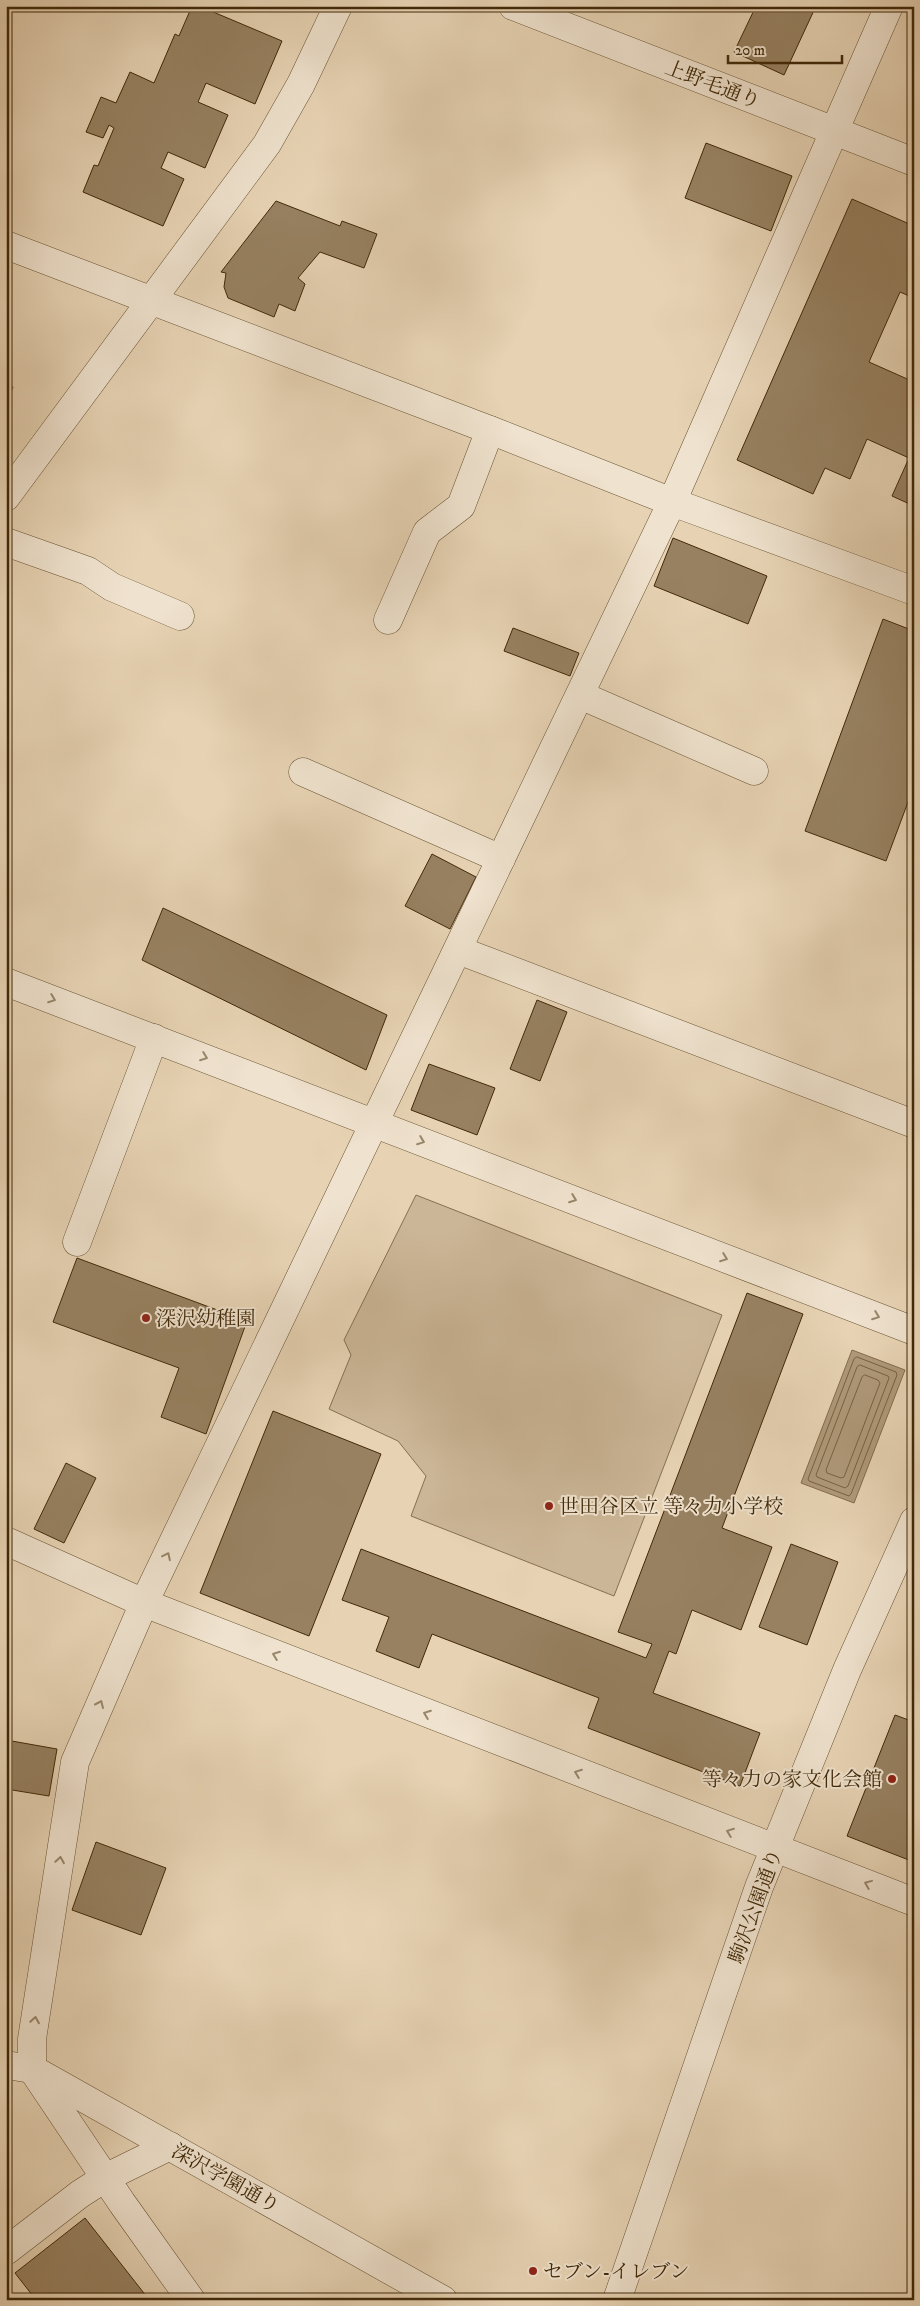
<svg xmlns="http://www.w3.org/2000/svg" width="920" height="2306" font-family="'IM FELL DW Pica','Noto Serif JP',serif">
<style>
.green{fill:#cbb697;stroke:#867050}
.water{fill:#af997a;stroke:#836c4c}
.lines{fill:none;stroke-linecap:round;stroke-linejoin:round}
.shore{stroke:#786141;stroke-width:1}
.building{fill:#978161;stroke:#412908}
.minor-casing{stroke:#6a5433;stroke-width:29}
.minor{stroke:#efe2ce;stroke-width:28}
.oneway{stroke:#98866b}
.poi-dot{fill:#8f2418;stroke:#efe2ce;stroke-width:2}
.labels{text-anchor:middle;stroke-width:4;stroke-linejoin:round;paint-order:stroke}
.street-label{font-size:20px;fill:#412908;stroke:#efe2ce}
.poi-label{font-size:20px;fill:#412908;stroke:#efe2ce;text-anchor:start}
</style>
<rect width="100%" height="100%" fill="#e7d3b4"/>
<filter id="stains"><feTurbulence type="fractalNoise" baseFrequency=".004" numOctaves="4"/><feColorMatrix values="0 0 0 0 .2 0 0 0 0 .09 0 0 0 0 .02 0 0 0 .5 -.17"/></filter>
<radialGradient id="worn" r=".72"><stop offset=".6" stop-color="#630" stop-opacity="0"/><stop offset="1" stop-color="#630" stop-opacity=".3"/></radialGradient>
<polygon class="green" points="416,1195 722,1315 614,1596 411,1516 426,1476 398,1441 329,1409 351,1355 344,1340"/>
<polygon class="water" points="852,1350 905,1370 854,1503 801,1483"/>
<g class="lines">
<g class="shore">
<polygon points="857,1357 896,1372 897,1375 851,1494 849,1496 809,1481 808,1479 854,1359"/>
<polygon points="860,1365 888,1376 889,1378 848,1486 845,1488 817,1477 816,1475 857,1367"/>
<polygon points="865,1375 878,1380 880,1383 844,1477 841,1478 827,1473 826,1470 862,1377"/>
</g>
</g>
<g class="building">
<polygon points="192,6 199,6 282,41 255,104 206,83 198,102 228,115 205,168 168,152 161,168 184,179 163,226 83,192 94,165 98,166 114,128 109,125 103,138 86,132 101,97 116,103 130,72 154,83 175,34 179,36"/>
<polygon points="756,6 816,6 784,75 734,52"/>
<polygon points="706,143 792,176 771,231 685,198"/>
<polygon points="852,199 914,226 914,298 900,292 869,362 914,382 914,506 892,496 909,458 867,439 850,479 825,468 813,494 737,460"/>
<polygon points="276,201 340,226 342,221 377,234 364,268 320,252 298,278 305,284 295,311 279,304 274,317 228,298 224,287 226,273 221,272"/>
<polygon points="6,384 13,387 6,404"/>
<polygon points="673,538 767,576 748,624 654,586"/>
<polygon points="883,619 914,631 914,786 886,861 805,831"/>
<polygon points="513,628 579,653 570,676 504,651"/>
<polygon points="432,854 476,877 450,929 405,906"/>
<polygon points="163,908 387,1015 366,1070 142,960"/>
<polygon points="537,1000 567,1012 540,1081 510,1069"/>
<polygon points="429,1064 495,1088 477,1135 411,1110"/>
<polygon points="77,1258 247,1321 206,1434 161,1417 179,1368 53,1322"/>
<polygon points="747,1293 803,1314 722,1528 772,1547 741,1630 692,1610 676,1654 669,1651 653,1693 760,1733 740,1786 588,1728 599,1698 432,1634 419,1668 376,1651 389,1617 342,1600 361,1549 646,1658 652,1644 618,1632"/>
<polygon points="273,1411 381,1454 309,1636 200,1593"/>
<polygon points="66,1463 96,1478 64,1543 34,1529"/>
<polygon points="791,1544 838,1562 807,1645 759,1627"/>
<polygon points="895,1715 914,1722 914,1862 847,1836"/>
<polygon points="6,1740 57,1749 49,1796 6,1789"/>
<polygon points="96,1842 166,1868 141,1935 72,1910"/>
<polygon points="85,2218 147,2297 143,2300 36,2300 15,2273"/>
</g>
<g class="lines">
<defs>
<g id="minor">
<polyline points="513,6 914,162"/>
<polyline points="6,245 490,430 672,502 914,591"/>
<polyline points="6,497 267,144 301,84 338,6"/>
<polyline points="6,542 88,571 112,587 180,616"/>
<polyline points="388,620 427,532 461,506 490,430"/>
<polyline points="580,695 754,771"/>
<polyline points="303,772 501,859"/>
<polyline points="458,950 914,1124"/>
<polyline points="6,982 914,1331"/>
<polyline points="77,1242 154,1038"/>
<polyline points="6,1541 144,1603 914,1902"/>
<polyline points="6,2065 32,2069 443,2300"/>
<polyline points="6,2251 80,2194 105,2178 170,2146"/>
<polyline points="191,2300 122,2203 32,2069 32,2039 75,1762 144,1603 672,502 889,6"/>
<polyline points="617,2300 759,1887 847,1670 914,1521"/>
</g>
</defs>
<use href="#minor" class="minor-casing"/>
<use href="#minor" class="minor"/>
</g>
<defs><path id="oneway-chevron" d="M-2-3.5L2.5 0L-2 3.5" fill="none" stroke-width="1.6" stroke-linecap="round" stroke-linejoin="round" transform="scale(1.25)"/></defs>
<g class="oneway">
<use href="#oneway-chevron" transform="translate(52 999) rotate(21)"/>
<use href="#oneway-chevron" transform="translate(204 1057) rotate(21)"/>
<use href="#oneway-chevron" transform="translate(421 1141) rotate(21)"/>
<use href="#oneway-chevron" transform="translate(573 1199) rotate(21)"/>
<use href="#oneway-chevron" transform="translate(724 1258) rotate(21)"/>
<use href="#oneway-chevron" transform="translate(876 1316) rotate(21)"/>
<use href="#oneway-chevron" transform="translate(167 1556) rotate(-64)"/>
<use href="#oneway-chevron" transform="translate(276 1655) rotate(-159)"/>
<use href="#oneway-chevron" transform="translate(100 1704) rotate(-66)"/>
<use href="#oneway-chevron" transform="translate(427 1714) rotate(-159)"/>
<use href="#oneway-chevron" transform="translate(578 1773) rotate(-159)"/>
<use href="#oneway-chevron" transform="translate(730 1832) rotate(-159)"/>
<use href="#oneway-chevron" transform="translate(60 1860) rotate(-81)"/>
<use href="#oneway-chevron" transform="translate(868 1884) rotate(-158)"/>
<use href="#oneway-chevron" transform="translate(35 2020) rotate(-81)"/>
</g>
<g class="poi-dot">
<circle cx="146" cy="1318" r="5"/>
<circle cx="549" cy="1506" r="5"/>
<circle cx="892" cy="1779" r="5"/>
<circle cx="533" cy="2271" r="5"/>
</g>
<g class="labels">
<g class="street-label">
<text transform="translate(713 84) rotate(21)" y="7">上野毛通り</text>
<text transform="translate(755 1906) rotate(-70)" y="7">駒沢公園通り</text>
<text transform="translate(226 2178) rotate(29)" y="7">深沢学園通り</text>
</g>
<g class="poi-label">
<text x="156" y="1325">深沢幼稚園</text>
<text x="559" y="1513">世田谷区立 等々力小学校</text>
<text x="882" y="1786" text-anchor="end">等々力の家文化会館</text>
<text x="543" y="2278">セブン-イレブン</text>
</g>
</g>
<rect width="920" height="2306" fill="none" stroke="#e7d3b4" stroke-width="25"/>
<rect x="8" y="8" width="905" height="2291" fill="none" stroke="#412908" stroke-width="2.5"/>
<rect x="12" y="12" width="895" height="2281" fill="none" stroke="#412908"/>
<path d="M728 55v8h114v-8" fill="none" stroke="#412908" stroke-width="2.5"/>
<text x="735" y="55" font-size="15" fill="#412908" stroke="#efe2ce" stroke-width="4" paint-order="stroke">20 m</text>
<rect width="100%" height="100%" filter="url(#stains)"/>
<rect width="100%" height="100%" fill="url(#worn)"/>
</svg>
